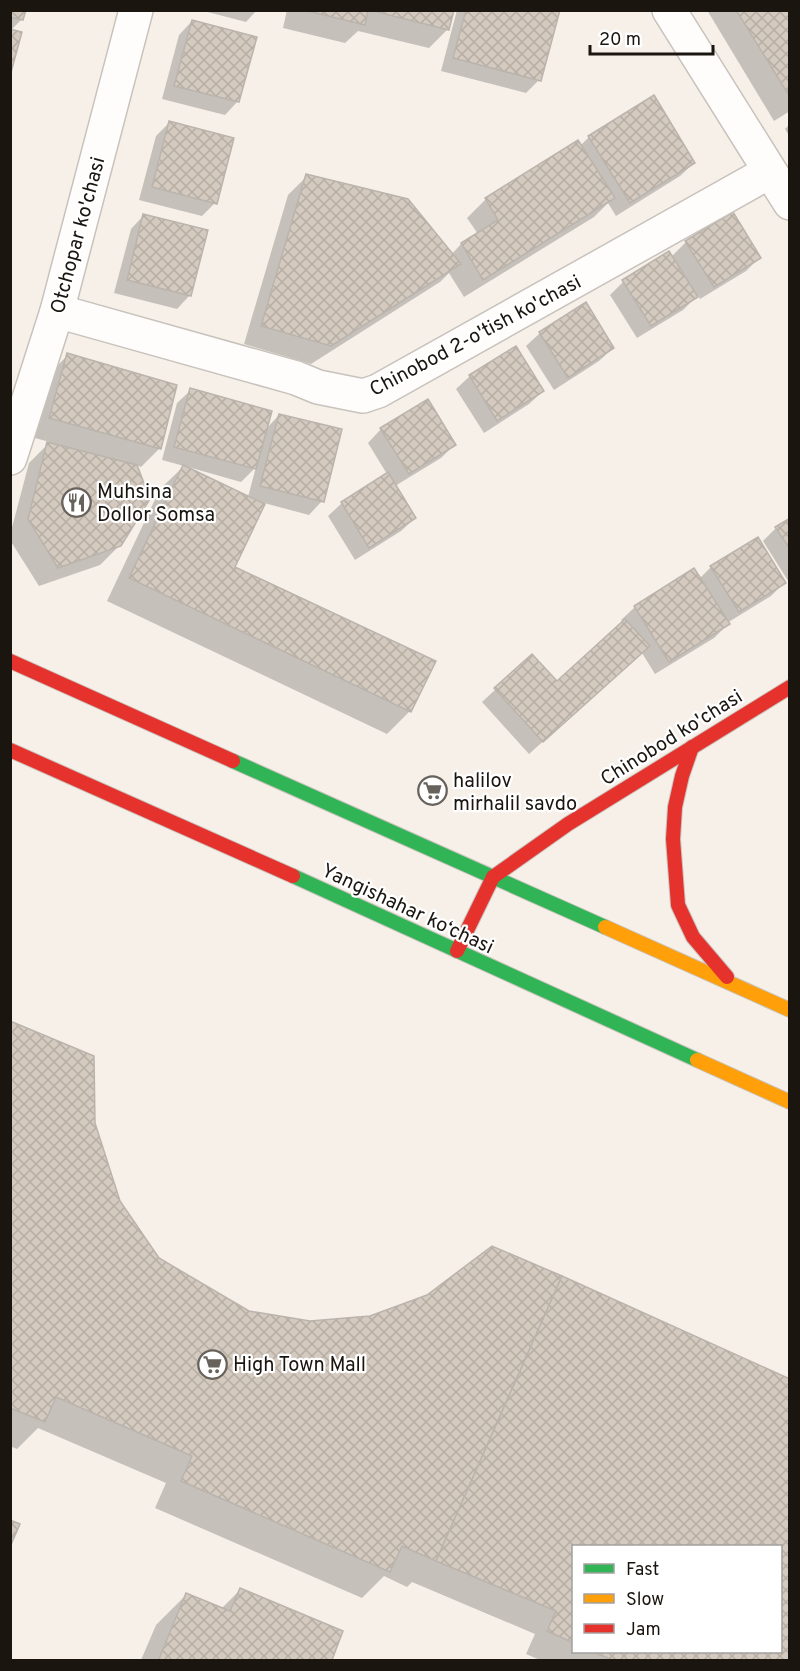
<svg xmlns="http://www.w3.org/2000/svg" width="800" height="1671" font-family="Overpass,sans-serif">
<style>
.shadow{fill:#0003;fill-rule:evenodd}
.building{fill:url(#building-cross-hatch);stroke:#bab4ae;stroke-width:1.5}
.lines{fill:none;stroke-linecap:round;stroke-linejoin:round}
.street-casing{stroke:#c8c2bc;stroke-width:36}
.fast-casing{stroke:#c8c2bc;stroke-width:16}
.slow-casing{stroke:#c8c2bc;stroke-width:16}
.jam-casing{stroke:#c8c2bc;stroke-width:16}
.street{stroke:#fefdfc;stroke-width:33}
.fast{stroke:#30b455;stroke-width:14}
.slow{stroke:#ff9f0a;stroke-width:14}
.jam{stroke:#e5322d;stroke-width:14}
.labels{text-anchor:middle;stroke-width:4.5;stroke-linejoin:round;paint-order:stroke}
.street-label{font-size:20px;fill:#1a150f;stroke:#fff}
.poi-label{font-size:20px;fill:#1a150f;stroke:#fff;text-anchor:start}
</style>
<defs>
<pattern id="building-cross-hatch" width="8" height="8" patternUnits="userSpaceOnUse" patternTransform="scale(1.5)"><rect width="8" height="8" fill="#d5cabf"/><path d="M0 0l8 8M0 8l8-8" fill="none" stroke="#b6ada3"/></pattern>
</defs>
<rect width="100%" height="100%" fill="#f7f0e9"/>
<g class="shadow">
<polygon points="10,10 22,19 11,30 10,70"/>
<polygon points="200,10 257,10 246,22"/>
<polygon points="287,10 452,10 448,29 429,48 358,31 345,43 283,28"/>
<polygon points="457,10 558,10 539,80 526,93 441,71"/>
<polygon points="707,10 790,10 790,111 774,121"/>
<polygon points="192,21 238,101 225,115 162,99 179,35"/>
<polygon points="169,123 215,203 202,216 139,200 156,136"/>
<polygon points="790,124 790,137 785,129"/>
<polygon points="589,137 694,163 680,176 616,216 608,203 594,217 464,297 449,273 440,282 311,364 244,344 288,195 307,176 451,255 461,244 478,234 467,218 486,199 580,146"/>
<polygon points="144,215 190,295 177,309 114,293 131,229"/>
<polygon points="686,242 759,258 746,271 700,299 698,295 683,310 637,338 610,295 623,282 671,257"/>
<polygon points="586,304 613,348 599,361 554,390 526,346 540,333"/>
<polygon points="516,348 543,391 529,404 484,433 456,389 470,376"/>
<polygon points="68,355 160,448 141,467 136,465 120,545 100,565 39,586 10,540 10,535 29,463 50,442 31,437 49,374"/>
<path d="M191,390L266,429L279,415L322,501L309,515L264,503L233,567L410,711L387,734L107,601L160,489L184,466L162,460L177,403ZM188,467L241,482L256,467L248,497L188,469Z"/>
<polygon points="381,429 454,445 441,458 395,486 415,518 401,531 355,560 328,516 342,503 387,474 368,443"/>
<polygon points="790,520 790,584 763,541 776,528"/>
<polygon points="711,567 784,583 771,596 727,623 728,624 714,638 655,674 642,653 529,754 482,702 496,689 557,684 623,623 621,620 635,607 699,579"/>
<path d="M10,1022L93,1124L118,1202L158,1259L248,1312L309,1322L790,1381V1660H540L526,1654L535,1634L412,1582L407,1587L384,1576L362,1598L155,1508L166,1483L38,1428L17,1449L10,1446ZM574,1546H780V1652H574Z"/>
<polygon points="240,1590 341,1632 329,1660 141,1660 156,1625 186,1595 221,1609"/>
</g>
<g class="building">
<polygon points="10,10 26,10 23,20 10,17"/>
<polygon points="304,10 368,10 365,25"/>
<polygon points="369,10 454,10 449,30"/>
<polygon points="466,10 560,10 541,81 453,58"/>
<polygon points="736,10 790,10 790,97"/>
<polygon points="192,20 257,37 239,102 174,86"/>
<polygon points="10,29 22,32 10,76"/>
<polygon points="654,95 695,163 630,203 588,136"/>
<polygon points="169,121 234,138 217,204 152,187"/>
<polygon points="578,140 615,198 483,280 461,243 498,220 485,198"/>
<polygon points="306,174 408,199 461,264 331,346 261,326"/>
<polygon points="733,212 761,258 714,287 685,241"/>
<polygon points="143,214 208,230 191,296 127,280"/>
<polygon points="669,251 698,297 651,326 622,280"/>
<polygon points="586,302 614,348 568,378 539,332"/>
<polygon points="516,346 544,391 497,421 469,375"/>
<polygon points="67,353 177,385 161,449 49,418"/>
<polygon points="190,388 272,411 256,469 174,447"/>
<polygon points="428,399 456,445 409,474 380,428"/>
<polygon points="279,414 342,429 324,502 260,486"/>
<polygon points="47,442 137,465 150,499 121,546 58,568 28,519"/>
<polygon points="183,465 265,504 235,567 436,661 411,712 129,578"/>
<polygon points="388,472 416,518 369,548 341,502"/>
<polygon points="790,518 790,549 775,527"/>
<polygon points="758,537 786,583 739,612 710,566"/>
<polygon points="694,568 730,624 669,662 634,606"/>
<polygon points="625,619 650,646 543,742 494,688 532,654 557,681"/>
<polygon points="10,1021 94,1056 95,1123 120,1201 159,1258 249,1311 310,1321 370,1316 427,1295 492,1246 562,1276 436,1561 402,1546 390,1572 181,1481 192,1456 56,1397 45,1422 10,1408"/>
<polygon points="562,1276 790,1379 790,1660 613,1660 593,1652 780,1652 780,1546 574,1546 574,1643 547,1631 556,1611 436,1561"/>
<polygon points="10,1520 20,1524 10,1547"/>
<polygon points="240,1588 343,1631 332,1660 163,1660 159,1659 186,1593 230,1611"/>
</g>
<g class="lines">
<defs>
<g id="street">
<polyline points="669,10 790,203"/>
<polyline points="57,311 296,378 318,387 363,396 378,391 769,172"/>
<polyline points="10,458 57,311 136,10"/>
</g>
<g id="fast">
<polyline points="233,761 605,927"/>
<polyline points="293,876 697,1060"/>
</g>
<g id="slow">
<polyline points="605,927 790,1010"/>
<polyline points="697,1060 790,1102"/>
</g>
<g id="jam">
<polyline points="10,661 233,761"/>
<polyline points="692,747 682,776 675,807 673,839 678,905 693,937 727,977"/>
<polyline points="10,750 293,876"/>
<polyline points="493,877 568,824 790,687"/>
<polyline points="457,951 493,877"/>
</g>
</defs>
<use href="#street" class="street-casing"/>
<use href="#fast" class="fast-casing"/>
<use href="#slow" class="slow-casing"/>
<use href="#jam" class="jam-casing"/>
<use href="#street" class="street"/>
<use href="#fast" class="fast"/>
<use href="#slow" class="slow"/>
<use href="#jam" class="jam"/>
</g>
<defs>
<symbol id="restaurant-ring" viewBox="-11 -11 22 22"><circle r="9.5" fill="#fff" stroke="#67625b" stroke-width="1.5"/><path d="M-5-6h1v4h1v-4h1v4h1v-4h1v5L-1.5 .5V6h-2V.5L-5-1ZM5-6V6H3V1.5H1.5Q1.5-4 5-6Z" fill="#67625b"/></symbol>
<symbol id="supermarket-ring" viewBox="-11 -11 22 22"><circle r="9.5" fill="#fff" stroke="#67625b" stroke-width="1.5"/><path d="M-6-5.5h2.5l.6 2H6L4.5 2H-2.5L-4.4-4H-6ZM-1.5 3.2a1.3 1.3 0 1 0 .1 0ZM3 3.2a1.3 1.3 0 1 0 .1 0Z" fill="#67625b"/></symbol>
</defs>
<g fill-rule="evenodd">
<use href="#restaurant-ring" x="60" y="486" width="33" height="33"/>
<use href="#supermarket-ring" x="416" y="774" width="33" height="33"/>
<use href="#supermarket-ring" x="196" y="1348" width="33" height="33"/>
</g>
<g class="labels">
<g class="street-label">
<text transform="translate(77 235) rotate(-75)" y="7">Otchopar ko'chasi</text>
<text transform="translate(475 335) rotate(-28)" y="7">Chinobod 2-o'tish ko'chasi</text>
<text transform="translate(671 737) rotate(-32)" y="7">Chinobod ko'chasi</text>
<text transform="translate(408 908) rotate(25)" y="7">Yangishahar ko‘chasi</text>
</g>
<g class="poi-label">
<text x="97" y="498">Muhsina<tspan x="97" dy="23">Dollor Somsa</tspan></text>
<text x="453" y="787">halilov<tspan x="453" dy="23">mirhalil savdo</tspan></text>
<text x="233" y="1371">High Town Mall</text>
</g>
</g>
<rect width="800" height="1671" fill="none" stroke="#1a150f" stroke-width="24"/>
<rect x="572" y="1545" width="210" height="108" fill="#ffffff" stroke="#a3a19f" stroke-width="1.5"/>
<rect x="584" y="1564" width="30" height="9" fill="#30b455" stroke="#a3a19f" stroke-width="1.5"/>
<text x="626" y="1575" font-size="18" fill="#1a150f">Fast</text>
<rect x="584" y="1594" width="30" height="9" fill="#ff9f0a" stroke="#a3a19f" stroke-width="1.5"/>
<text x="626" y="1605" font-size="18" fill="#1a150f">Slow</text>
<rect x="584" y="1624" width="30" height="9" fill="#e5322d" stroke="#a3a19f" stroke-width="1.5"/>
<text x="626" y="1635" font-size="18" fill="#1a150f">Jam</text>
<path d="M590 45v9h123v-9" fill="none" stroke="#1a150f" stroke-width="3"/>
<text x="599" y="45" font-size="18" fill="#1a150f" stroke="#ffffff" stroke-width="4.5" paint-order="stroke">20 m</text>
</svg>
